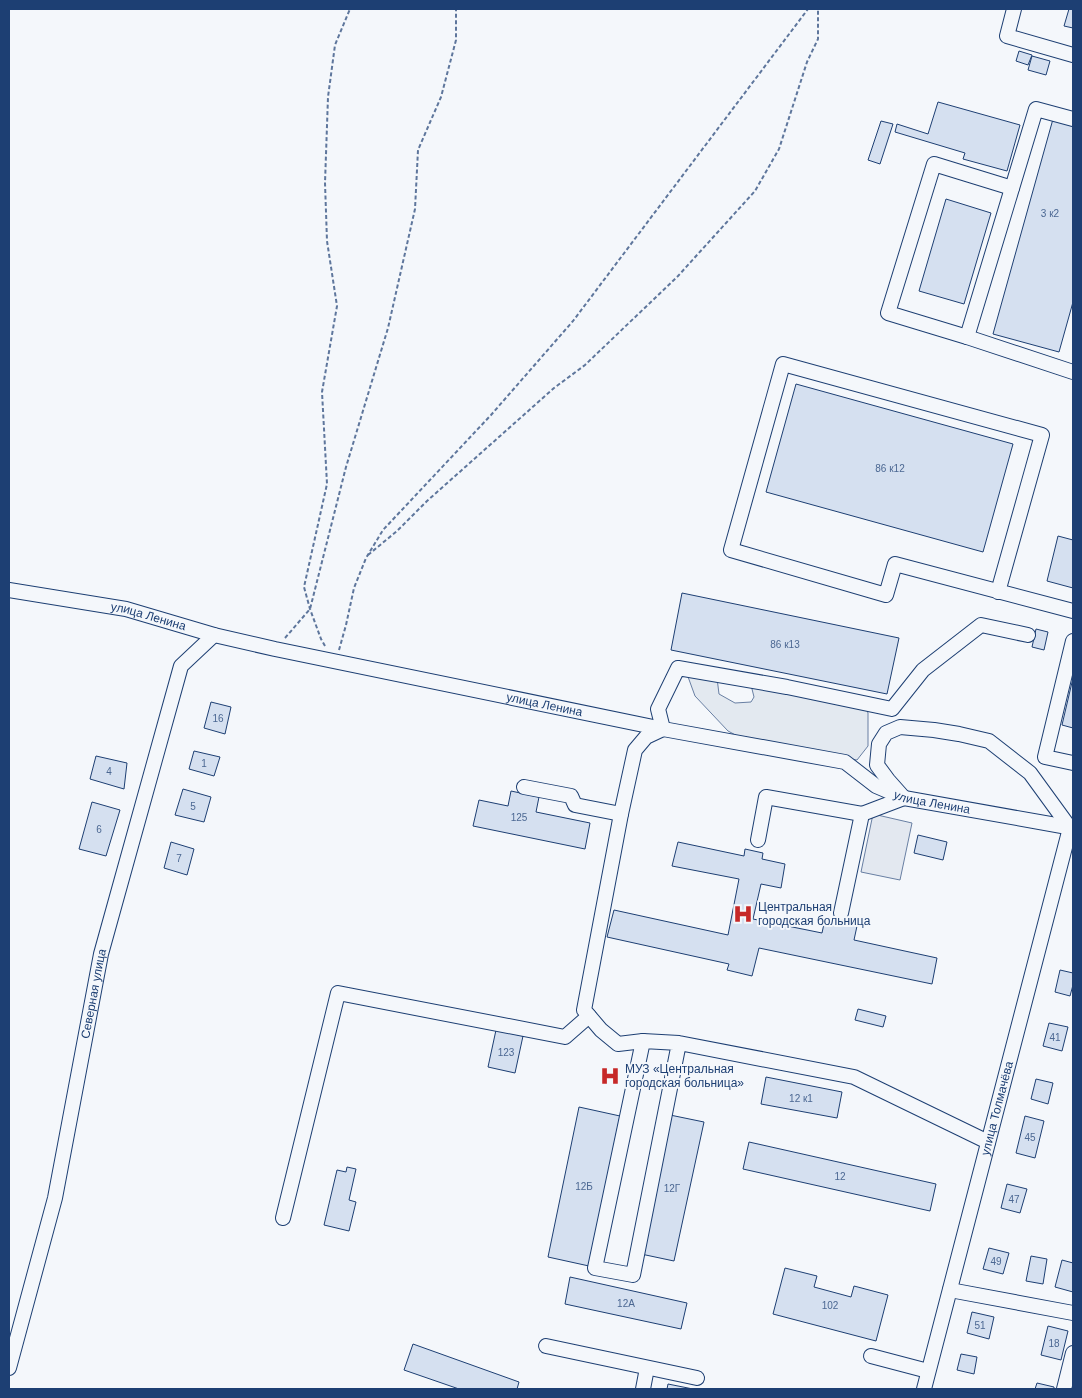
<svg xmlns="http://www.w3.org/2000/svg" width="1082" height="1398" font-family="Helvetica,sans-serif">
<style>
.green{fill:#e3e9f0;stroke:#687fa3}
.parking{fill:#e3e8f0;stroke:#687fa3}
.building{fill:#d5e0f0;stroke:#1d3f73}
.lines{fill:none;stroke-linecap:round;stroke-linejoin:round}
.minor-casing{stroke:#1d3f73;stroke-width:16}
.path{stroke:#5e769c;stroke-width:2;stroke-dasharray:4 2.5;stroke-linecap:butt}
.minor{stroke:#f4f7fb;stroke-width:14}
.labels{text-anchor:middle;stroke-width:4;stroke-linejoin:round;paint-order:stroke}
.number-label{font-size:10px;fill:#4b6792}
.street-label{font-size:12px;fill:#1d3f73;stroke:#f4f7fb}
.poi-label{font-size:12px;fill:#1d3f73;stroke:#f4f7fb;text-anchor:start}
</style>
<rect width="100%" height="100%" fill="#f4f7fb"/>
<polygon class="green" points="687,674 717,678 719,694 735,703 751,702 754,697 751,685 865,705 868,713 868,746 857,760 745,740 728,731 695,696"/>
<polygon class="parking" points="873,814 912,823 900,880 861,872"/>
<g class="building">
<polygon points="1069,9 1073,9 1073,28 1064,26"/>
<polygon points="1019,51 1032,55 1028,65 1016,61"/>
<polygon points="1032,56 1050,61 1046,75 1028,70"/>
<polygon points="938,102 1020,125 1007,171 963,159 965,153 895,132 897,124 928,134"/>
<polygon points="1053,119 1073,125 1073,302 1059,352 993,334"/>
<polygon points="881,121 893,124 880,164 868,160"/>
<polygon points="946,199 991,213 964,304 919,291"/>
<polygon points="796,384 1013,444 983,552 766,492"/>
<polygon points="1058,536 1073,540 1073,588 1047,581"/>
<polygon points="682,593 899,638 887,694 671,650"/>
<polygon points="1036,629 1048,632 1044,650 1032,647"/>
<polygon points="1073,678 1073,728 1062,725"/>
<polygon points="211,702 231,707 225,734 204,728"/>
<polygon points="194,751 220,757 214,776 189,769"/>
<polygon points="96,756 127,763 124,789 90,779"/>
<polygon points="183,789 211,797 204,822 175,815"/>
<polygon points="511,791 539,797 536,812 590,823 585,849 473,826 479,800 508,806"/>
<polygon points="92,802 120,810 106,856 79,849"/>
<polygon points="918,835 947,842 943,860 914,853"/>
<polygon points="171,842 194,849 187,875 164,868"/>
<polygon points="678,842 744,856 745,849 763,853 762,859 785,864 781,888 761,884 753,919 822,933 825,919 857,926 854,940 937,958 932,984 759,948 752,976 727,970 729,964 607,937 614,910 728,935 739,879 672,866"/>
<polygon points="1060,970 1073,973 1073,985 1070,996 1055,992"/>
<polygon points="858,1009 886,1016 883,1027 855,1020"/>
<polygon points="1049,1023 1068,1027 1062,1051 1043,1046"/>
<polygon points="496,1030 523,1036 515,1073 488,1067"/>
<polygon points="766,1077 842,1092 837,1118 761,1104"/>
<polygon points="1036,1079 1053,1083 1048,1104 1031,1099"/>
<polygon points="579,1107 620,1116 589,1266 548,1257"/>
<polygon points="670,1115 704,1122 674,1261 641,1254"/>
<polygon points="1025,1116 1044,1121 1035,1158 1016,1153"/>
<polygon points="749,1142 936,1184 930,1211 743,1169"/>
<polygon points="347,1167 356,1169 349,1200 356,1202 349,1231 324,1225 337,1170 346,1172"/>
<polygon points="1007,1184 1027,1189 1020,1213 1001,1208"/>
<polygon points="989,1248 1009,1253 1003,1274 983,1269"/>
<polygon points="1031,1256 1047,1259 1043,1284 1026,1281"/>
<polygon points="1062,1260 1073,1263 1073,1292 1055,1287"/>
<polygon points="785,1268 817,1276 814,1287 851,1297 854,1286 888,1295 876,1341 773,1314"/>
<polygon points="570,1277 687,1303 681,1329 565,1304"/>
<polygon points="972,1312 994,1317 989,1339 967,1333"/>
<polygon points="1048,1326 1068,1331 1061,1360 1041,1355"/>
<polygon points="413,1344 519,1382 517,1389 459,1389 404,1370"/>
<polygon points="961,1354 977,1357 974,1374 957,1370"/>
<polygon points="1037,1383 1054,1387 1054,1389 1035,1389"/>
<polygon points="668,1384 693,1389 667,1389"/>
</g>
<g class="lines">
<defs>
<g id="minor">
<polyline points="1014,9 1007,36 1073,55"/>
<polyline points="1073,119 1036,109 967,337 1073,372"/>
<polyline points="967,337 888,313 934,164 1012,188"/>
<path id="s1" d="M9,590L126,609L214,635L275,649L663,729L845,762L876,786L904,798L1073,828"/>
<polyline points="998,592 1042,435 783,364 731,550 886,595 895,564 1073,611"/>
<polyline points="1073,641 1045,757 1073,763"/>
<polyline points="524,787 571,796 575,805 621,814 635,750 646,737 663,729 658,709 678,668 787,687 892,709 923,670 981,625 1028,635"/>
<polyline points="621,814 584,1010 601,1030 618,1044 643,1041"/>
<polyline points="758,840 766,797 862,814"/>
<polyline points="841,913 862,814 904,798 888,780 877,765 879,744 886,733 900,727 934,730 959,734 989,741 1030,773 1070,828"/>
<polyline points="679,1043 633,1275 595,1268 643,1041 679,1043 854,1077 988,1142"/>
<polyline points="283,1218 338,993 565,1037 589,1016"/>
<polyline points="950,1290 1073,1313"/>
<polyline points="546,1346 697,1378"/>
<polyline points="871,1356 928,1371"/>
<path id="s2" d="M9,1368L55,1198L101,954L181,666L214,635"/>
<polyline points="643,1389 647,1368"/>
<path id="s3" d="M924,1389L1070,828"/>
<polyline points="1064,1389 1073,1353"/>
</g>
</defs>
<use href="#minor" class="minor-casing"/>
<g class="path">
<polyline points="368,555 397,531 427,501 554,388 585,365 678,276 755,191 779,149 807,62 818,39 818,9"/>
<polyline points="285,638 310,609 346,467 388,328 415,209 418,150 441,97 456,40 456,9"/>
<polyline points="325,646 321,639 310,609 304,587 327,484 322,392 337,306 327,241 325,183 328,97 335,45 350,9"/>
<polyline points="339,650 346,625 354,588 366,558 383,530 491,415 573,321 808,9"/>
</g>
<use href="#minor" class="minor"/>
</g>
<defs>
<symbol id="hospital-bare" viewBox="-9 -9 18 18"><path d="M-5-5h3v3.5h4V-5h3V5h-3V1.5h-4V5h-3Z" fill="#c62828" stroke="#f4f7fb" stroke-width="2.5" paint-order="stroke"/></symbol>
</defs>
<g fill-rule="evenodd">
<use href="#hospital-bare" x="729" y="900" width="28" height="28"/>
<use href="#hospital-bare" x="596" y="1062" width="28" height="28"/>
</g>
<g class="labels">
<g class="number-label">
<text x="1050" y="217">3 к2</text>
<text x="890" y="472">86 к12</text>
<text x="785" y="648">86 к13</text>
<text x="218" y="722">16</text>
<text x="204" y="767">1</text>
<text x="109" y="775">4</text>
<text x="193" y="810">5</text>
<text x="519" y="821">125</text>
<text x="99" y="833">6</text>
<text x="179" y="862">7</text>
<text x="1055" y="1041">41</text>
<text x="506" y="1056">123</text>
<text x="801" y="1102">12 к1</text>
<text x="1030" y="1141">45</text>
<text x="840" y="1180">12</text>
<text x="584" y="1190">12Б</text>
<text x="672" y="1192">12Г</text>
<text x="1014" y="1203">47</text>
<text x="996" y="1265">49</text>
<text x="626" y="1307">12А</text>
<text x="830" y="1309">102</text>
<text x="980" y="1329">51</text>
<text x="1054" y="1347">18</text>
</g>
<g class="street-label">
<text dy="4" stroke="none"><textPath href="#s1" startOffset="142">улица Ленина</textPath></text>
<text dy="4" stroke="none"><textPath href="#s1" startOffset="548">улица Ленина</textPath></text>
<text dy="4" stroke="none"><textPath href="#s1" startOffset="952">улица Ленина</textPath></text>
<text dy="4" stroke="none"><textPath href="#s2" startOffset="384">Северная улица</textPath></text>
<text dy="4" stroke="none"><textPath href="#s3" startOffset="290">улица Толмачёва</textPath></text>
</g>
<g class="poi-label">
<text x="758" y="911">Центральная<tspan x="758" dy="14">городская больница</tspan></text>
<text x="625" y="1073">МУЗ «Центральная<tspan x="625" dy="14">городская больница»</tspan></text>
</g>
</g>
<rect width="1082" height="1398" fill="none" stroke="#1d3f73" stroke-width="20"/>
</svg>
